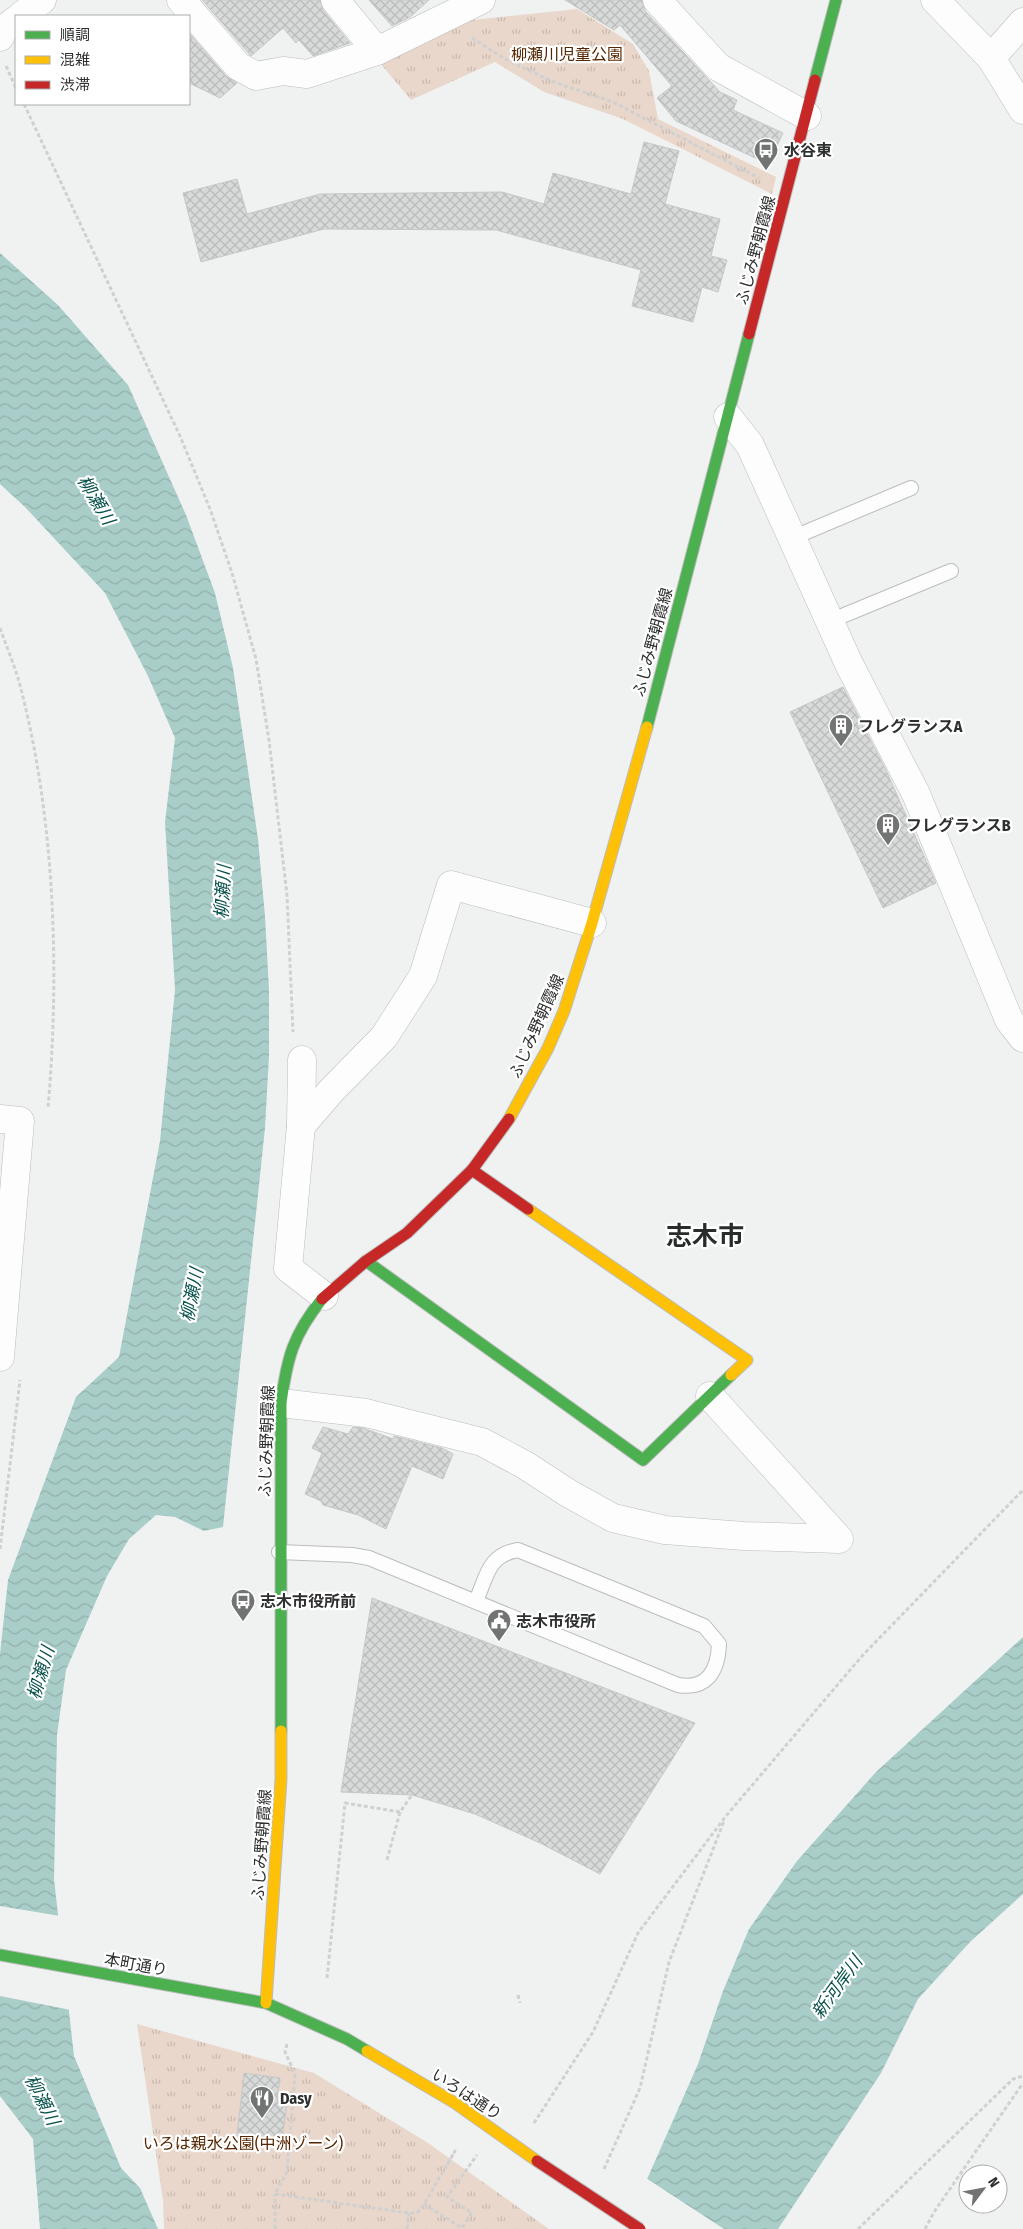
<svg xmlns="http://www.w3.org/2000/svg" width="1023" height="2229" font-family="'Fira Sans Condensed','Noto Sans JP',sans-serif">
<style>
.park{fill:url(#park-tufts)}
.water{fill:url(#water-waves)}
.pier{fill:#f0f2f2}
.building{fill:url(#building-cross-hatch);stroke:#c6c8c8}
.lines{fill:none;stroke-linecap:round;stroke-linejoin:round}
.lane-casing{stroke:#bbbdbc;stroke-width:16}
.street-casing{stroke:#bbbdbc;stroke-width:29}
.fast-casing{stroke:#bbbdbc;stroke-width:13}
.slow-casing{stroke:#bbbdbc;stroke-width:13}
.jam-casing{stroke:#bbbdbc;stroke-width:13}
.path{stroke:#d0d0d0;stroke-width:3;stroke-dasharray:4 2.5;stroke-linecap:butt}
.lane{stroke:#fdfdfd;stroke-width:14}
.street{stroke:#fdfdfd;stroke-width:28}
.fast{stroke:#4caf50;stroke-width:11}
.slow{stroke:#ffc107;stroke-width:11}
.jam{stroke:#c62828;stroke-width:11}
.jam-bridge-casing{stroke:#bbbdbc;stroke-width:13;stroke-linecap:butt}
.jam-bridge{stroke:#c62828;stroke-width:11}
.labels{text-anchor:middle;stroke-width:4.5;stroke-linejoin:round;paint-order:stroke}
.park-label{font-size:16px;fill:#562602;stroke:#fff}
.poi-label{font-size:16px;font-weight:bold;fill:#2e2f2f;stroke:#fff;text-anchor:start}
.street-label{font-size:16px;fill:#2e2f2f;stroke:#fff}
.water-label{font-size:18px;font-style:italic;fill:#0a534d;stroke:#fff}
.town-label{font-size:26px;font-weight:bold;fill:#292c2c;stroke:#fff}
</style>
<defs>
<pattern id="park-tufts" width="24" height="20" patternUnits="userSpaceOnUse" patternTransform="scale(1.25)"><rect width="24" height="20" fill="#ead7cb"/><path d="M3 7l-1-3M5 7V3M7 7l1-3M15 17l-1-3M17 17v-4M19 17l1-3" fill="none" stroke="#c9b9af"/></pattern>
<pattern id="water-waves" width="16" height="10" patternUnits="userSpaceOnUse" patternTransform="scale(1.25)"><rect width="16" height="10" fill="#a9cdc8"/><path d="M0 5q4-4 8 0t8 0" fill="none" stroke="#92b0ac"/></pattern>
<pattern id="building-cross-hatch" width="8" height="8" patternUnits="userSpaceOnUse" patternTransform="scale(1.25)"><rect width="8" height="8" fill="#d8dada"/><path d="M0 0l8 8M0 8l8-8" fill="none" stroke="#babbbb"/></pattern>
</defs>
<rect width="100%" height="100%" fill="#f0f2f2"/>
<g class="park">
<polygon points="577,9 633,44 649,71 658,119 776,177 772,194 623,119 544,92 495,62 411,100 379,62 472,20"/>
<polygon points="137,2024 314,2073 428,2143 549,2229 164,2229 163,2201"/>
</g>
<g class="water">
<polygon points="0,253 58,305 128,385 186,515 215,593 233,668 258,839 265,916 269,990 269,1056 265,1128 223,1527 204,1531 175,1517 156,1515 129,1539 107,1576 66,1670 57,1735 54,1879 74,2056 121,2168 140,2188 158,2229 40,2229 33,2139 0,2096 0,1654 8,1580 76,1397 119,1357 160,1141 175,990 165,822 175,738 148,676 105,593 25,507 0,484"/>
<polygon points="1023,1637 1023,1894 970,1942 918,1999 881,2073 778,2229 625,2229 698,2064 723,1991 749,1929 797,1861 876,1772"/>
</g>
<g class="pier">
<polygon points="0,1906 60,1916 71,2010 0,1996"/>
<polygon points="646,2178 724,2229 623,2229"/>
</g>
<g class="building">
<polygon points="202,0 320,0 323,10 350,43 313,56 299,40 296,43 283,28 251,56"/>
<polygon points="369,0 429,0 410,17 392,26"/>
<polygon points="565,0 642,0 645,11 720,92 737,100 733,110 783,133 768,164 676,121 657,98 672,86 620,25 614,30"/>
<polygon points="189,33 226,76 237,83 220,98 189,83"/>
<polygon points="644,142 679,151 665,204 720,219 711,256 727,260 718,292 702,287 693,322 632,306 641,270 496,230 324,229 201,262 183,193 237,179 247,214 320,194 502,192 544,204 553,173 631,194"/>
<polygon points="843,687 886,770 936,883 883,908 790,712"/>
<polygon points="323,1427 348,1434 353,1427 363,1428 393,1439 394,1436 442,1448 453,1454 443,1479 412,1466 386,1529 358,1515 323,1505 321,1501 305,1494 322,1453 312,1448"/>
<polygon points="372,1598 695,1723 600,1874 540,1843 475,1814 412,1795 341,1792"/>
<polygon points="244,2073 280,2078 277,2101 287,2103 282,2141 237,2136"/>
</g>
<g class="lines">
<defs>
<g id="lane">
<polyline points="792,538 911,488"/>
<polyline points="830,621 951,571"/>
<path d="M279,1552L352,1555L369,1558L678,1685C707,1690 718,1671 719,1644L704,1626L518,1550C488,1555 487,1576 476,1601"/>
</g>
<g id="street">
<polyline points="181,0 238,66 256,76 283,71 307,74 377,51 481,0"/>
<polyline points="335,0 377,51"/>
<polyline points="657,0 718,67 807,116"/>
<polyline points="935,0 991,58 1023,110"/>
<polyline points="21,16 42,0"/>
<polyline points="0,37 3,30 16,20"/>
<polyline points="991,58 1023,22"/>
<polyline points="728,417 750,445 849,664 916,794 1009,1020 1023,1038"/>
<polyline points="302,1060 301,1126 288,1268 324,1296"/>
<polyline points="0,1119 20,1121 0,1357"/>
<polyline points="301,1126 331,1091 384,1037 423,976 451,885 592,923"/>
<polyline points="281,1403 366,1413 482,1442 525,1465 568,1493 613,1518 665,1530 744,1536 839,1539 710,1396"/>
</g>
<g id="fast">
<polyline points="815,80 836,0"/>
<polyline points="647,727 749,334"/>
<polyline points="366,1261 643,1460 731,1375"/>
<path d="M281,1731V1403C287,1358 293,1335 322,1299"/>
<polyline points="0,1955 266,2003 347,2039 367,2051"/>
</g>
<g id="slow">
<polyline points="509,1119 548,1048 564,1011 592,923 647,727"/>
<polyline points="528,1209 747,1360 731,1375"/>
<polyline points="266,2003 281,1779 281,1731"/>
<polyline points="367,2051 455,2103 537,2161"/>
</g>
<g id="jam">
<polyline points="749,334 815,80"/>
<polyline points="472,1170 528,1209"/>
<polyline points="322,1299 366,1261 407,1233 472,1170 509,1119"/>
</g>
</defs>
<use href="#lane" class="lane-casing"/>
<use href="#street" class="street-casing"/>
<use href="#fast" class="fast-casing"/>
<use href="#slow" class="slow-casing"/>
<use href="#jam" class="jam-casing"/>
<g class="path">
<polyline points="472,38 505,59 551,81 613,102 759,178"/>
<polyline points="6,66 16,88"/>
<polyline points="24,104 180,436 210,509 232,573 256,659 269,740 287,895 293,1032"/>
<path d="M0,628C6,645 13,662 18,678C55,813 60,970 48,1108"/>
<polyline points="0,1549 20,1380"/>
<polyline points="387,1860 400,1812"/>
<polyline points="327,1978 345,1803 400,1812 412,1795"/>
<polyline points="518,1995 520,2003"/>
<polyline points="287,2044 285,2052 295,2074 293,2100 287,2172 275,2194 409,2213 417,2213 424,2204 455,2151 447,2165"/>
<polyline points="534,2123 593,2032 638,1933 726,1816 862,1656 1023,1490"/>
<polyline points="604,2169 640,2088 669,1962 724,1821"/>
<polyline points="424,2204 462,2228 472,2213 447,2197 477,2155"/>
<polyline points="275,2229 275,2194"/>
<polyline points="407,2229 409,2213"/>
<polyline points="858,2229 1013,2079 1023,2076"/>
<polyline points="925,2229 934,2212 1023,2083"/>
</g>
<use href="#lane" class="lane"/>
<use href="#street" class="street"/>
<use href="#fast" class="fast"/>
<use href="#slow" class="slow"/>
<use href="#jam" class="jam"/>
<defs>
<polyline id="jam-bridge" points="537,2161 640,2229"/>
</defs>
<use href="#jam-bridge" class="jam-bridge-casing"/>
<use href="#jam-bridge" class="jam-bridge"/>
</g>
<defs>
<symbol id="bus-pin" viewBox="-11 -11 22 30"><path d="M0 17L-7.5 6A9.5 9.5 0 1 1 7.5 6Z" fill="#727373" stroke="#fff"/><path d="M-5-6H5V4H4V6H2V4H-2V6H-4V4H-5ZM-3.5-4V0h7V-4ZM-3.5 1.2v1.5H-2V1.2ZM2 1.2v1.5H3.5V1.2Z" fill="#fff"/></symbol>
<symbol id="building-pin" viewBox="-11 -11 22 30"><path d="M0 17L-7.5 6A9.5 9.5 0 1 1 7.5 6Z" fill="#727373" stroke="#fff"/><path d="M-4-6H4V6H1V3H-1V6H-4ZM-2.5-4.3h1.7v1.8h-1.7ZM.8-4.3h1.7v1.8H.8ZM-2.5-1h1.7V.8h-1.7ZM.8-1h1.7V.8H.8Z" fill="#fff"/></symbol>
<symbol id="civic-pin" viewBox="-11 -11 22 30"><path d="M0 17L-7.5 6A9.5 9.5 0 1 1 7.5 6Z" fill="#727373" stroke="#fff"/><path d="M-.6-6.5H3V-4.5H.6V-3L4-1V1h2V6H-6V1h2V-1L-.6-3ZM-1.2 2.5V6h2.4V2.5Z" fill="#fff"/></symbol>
<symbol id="restaurant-pin" viewBox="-11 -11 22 30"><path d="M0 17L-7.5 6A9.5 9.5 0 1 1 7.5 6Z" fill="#727373" stroke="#fff"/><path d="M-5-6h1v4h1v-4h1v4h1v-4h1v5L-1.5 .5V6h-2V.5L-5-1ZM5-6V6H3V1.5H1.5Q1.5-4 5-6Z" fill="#fff"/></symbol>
</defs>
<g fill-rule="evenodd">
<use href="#bus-pin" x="752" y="136" width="28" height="38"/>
<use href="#building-pin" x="827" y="712" width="28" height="38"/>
<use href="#building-pin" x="874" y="811" width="28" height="38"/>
<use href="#bus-pin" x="229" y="1587" width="28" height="38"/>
<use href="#civic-pin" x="485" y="1607" width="28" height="38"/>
<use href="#restaurant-pin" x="248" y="2084" width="28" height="38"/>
</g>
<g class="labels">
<g class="park-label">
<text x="567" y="60">柳瀬川児童公園</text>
<text x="243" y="2149">いろは親水公園(中洲ゾーン)</text>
</g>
<g class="poi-label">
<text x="784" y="156">水谷東</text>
<text x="858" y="732">フレグランスA</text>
<text x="906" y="831">フレグランスB</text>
<text x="260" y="1607">志木市役所前</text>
<text x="516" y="1627">志木市役所</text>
<text x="280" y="2104">Dasy</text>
</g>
<g class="street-label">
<text transform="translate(755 250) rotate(-75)" y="6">ふじみ野朝霞線</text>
<text transform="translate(652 642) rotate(-75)" y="6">ふじみ野朝霞線</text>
<text transform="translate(536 1026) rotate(-66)" y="6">ふじみ野朝霞線</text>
<text transform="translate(266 1441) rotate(-88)" y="6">ふじみ野朝霞線</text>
<text transform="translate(261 1845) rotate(-86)" y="6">ふじみ野朝霞線</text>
<text transform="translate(136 1964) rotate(10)" y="6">本町通り</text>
<text transform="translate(467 2094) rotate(33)" y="6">いろは通り</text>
</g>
<g class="water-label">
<text transform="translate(96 500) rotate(59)" y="6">柳瀬川</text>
<text transform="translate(223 892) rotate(-87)" y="6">柳瀬川</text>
<text transform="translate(192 1295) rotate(-79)" y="6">柳瀬川</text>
<text transform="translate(41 1673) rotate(-74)" y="6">柳瀬川</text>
<text transform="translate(837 1987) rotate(-54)" y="6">新河岸川</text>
<text transform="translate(42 2100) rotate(63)" y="6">柳瀬川</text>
</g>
<g class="town-label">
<text x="705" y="1245">志木市</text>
</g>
</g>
<rect x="15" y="15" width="175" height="90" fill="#ffffff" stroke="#abacac"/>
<rect x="25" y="31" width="25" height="8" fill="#4caf50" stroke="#abacac"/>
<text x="60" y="40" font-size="15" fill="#2e2f2f">順調</text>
<rect x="25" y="56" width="25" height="8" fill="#ffc107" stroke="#abacac"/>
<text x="60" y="65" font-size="15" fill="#2e2f2f">混雑</text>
<rect x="25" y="81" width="25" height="8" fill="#c62828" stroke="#abacac"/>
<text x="60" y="90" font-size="15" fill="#2e2f2f">渋滞</text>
<g transform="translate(983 2189) rotate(58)"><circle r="24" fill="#ffffff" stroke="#abacac"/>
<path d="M0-4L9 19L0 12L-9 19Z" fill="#727373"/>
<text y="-8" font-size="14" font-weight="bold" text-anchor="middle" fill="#2e2f2f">N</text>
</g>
</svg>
